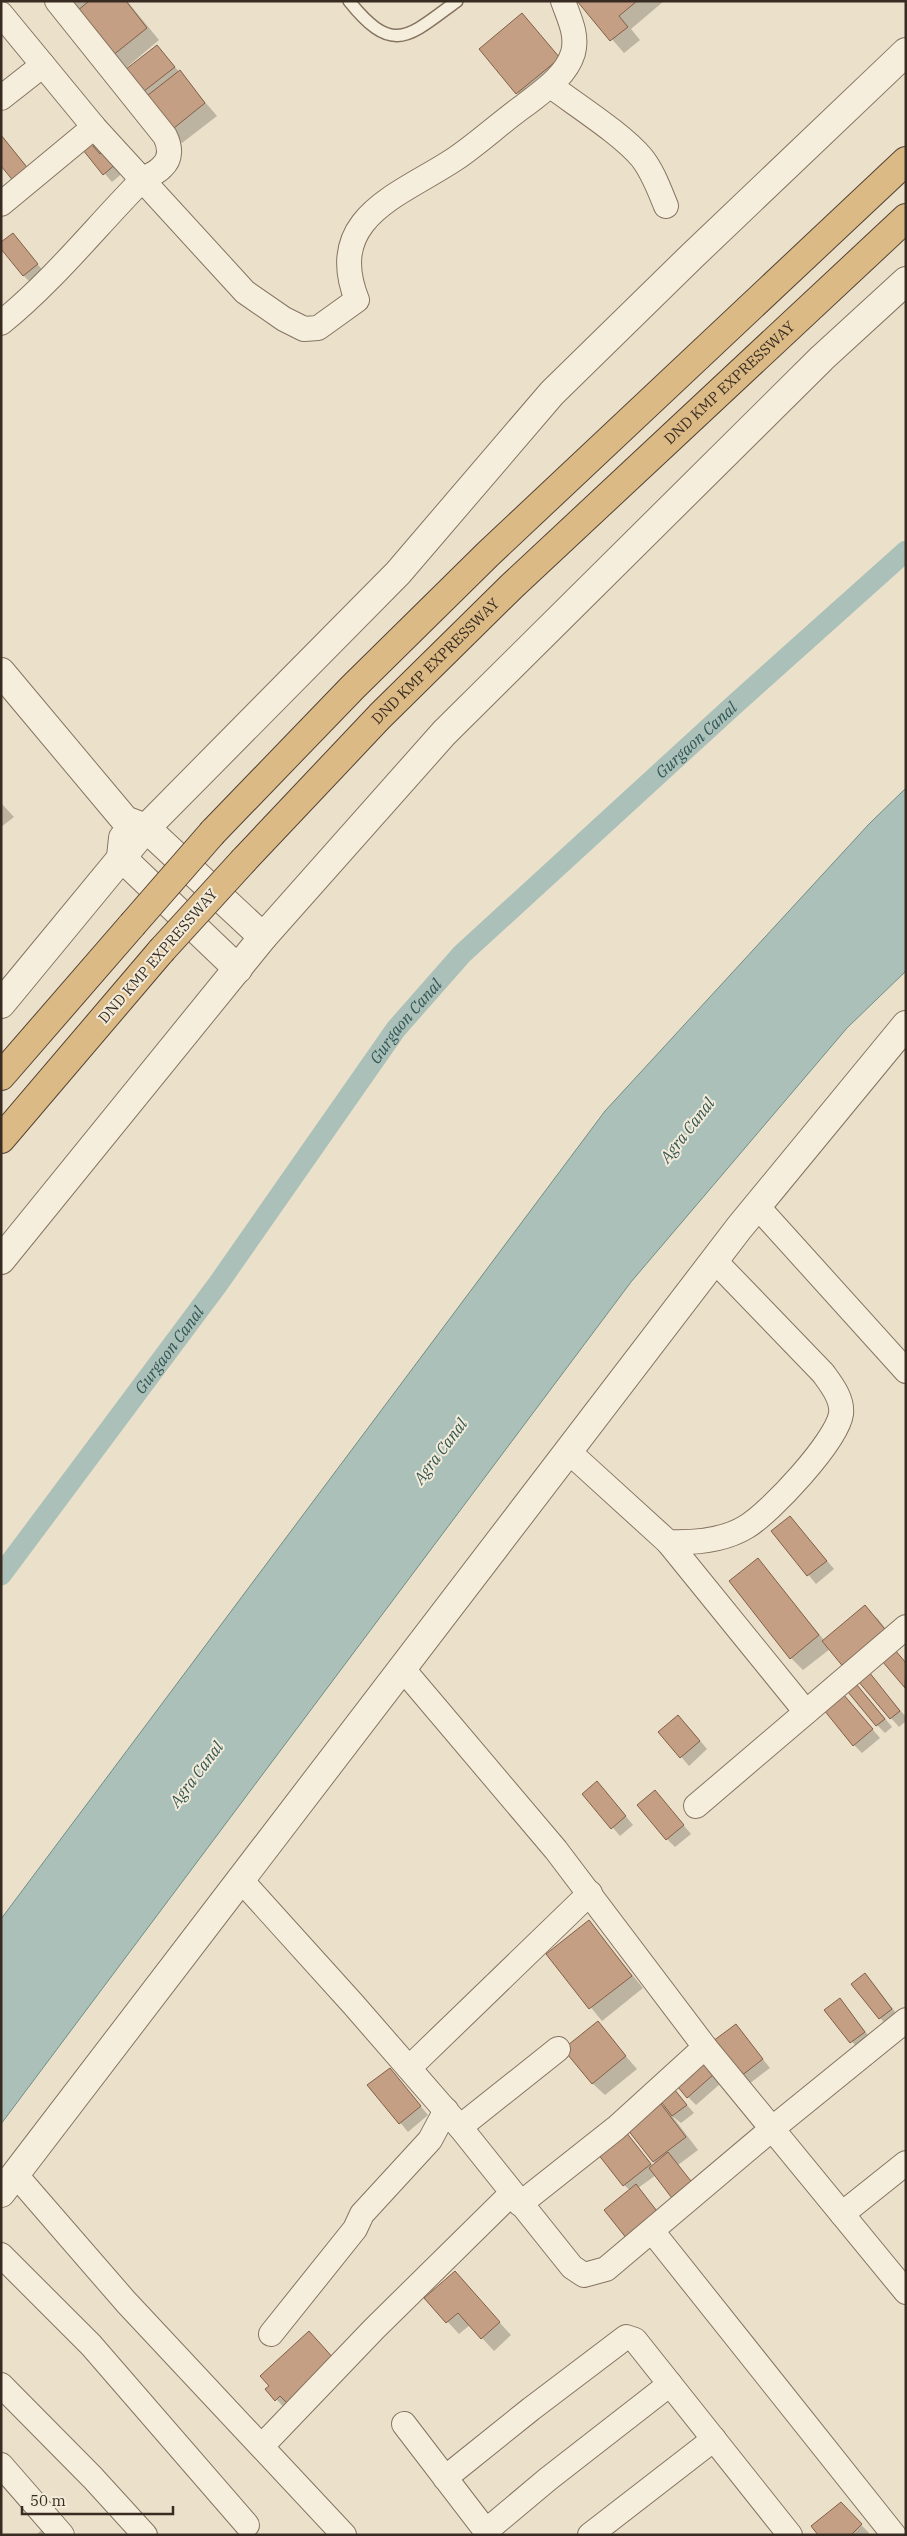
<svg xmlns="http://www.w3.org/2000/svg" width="907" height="2536" font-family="'IBM Plex Serif',serif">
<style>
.water{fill:#aac0b9;stroke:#718d86}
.shadow{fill:#0003}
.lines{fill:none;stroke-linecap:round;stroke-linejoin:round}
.canal{stroke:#aac0b9;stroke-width:21}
.building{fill:#c59f84;stroke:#825f48}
.service-casing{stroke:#867460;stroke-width:14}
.minor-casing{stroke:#867460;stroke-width:26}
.tertiary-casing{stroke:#867460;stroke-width:30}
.trunk-casing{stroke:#544334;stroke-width:30}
.service{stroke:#f6eedd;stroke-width:11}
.minor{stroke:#f6eedd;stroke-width:24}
.tertiary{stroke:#f6eedd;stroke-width:28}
.trunk{stroke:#dcba86;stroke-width:28}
.trunk-bridge-casing{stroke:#544334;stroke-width:30;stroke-linecap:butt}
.trunk-bridge{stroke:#dcba86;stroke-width:28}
.labels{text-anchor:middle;stroke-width:4;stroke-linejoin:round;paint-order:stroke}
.street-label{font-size:15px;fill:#382c22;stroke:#f3ebd9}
.water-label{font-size:16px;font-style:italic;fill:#335653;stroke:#f3ebd9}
</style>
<rect width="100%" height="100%" fill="#ebe1ca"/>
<polygon class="water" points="906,788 906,971 847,1028 631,1282 1,2124 1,1919 605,1111 869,824"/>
<g class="shadow">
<polygon points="68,1 127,1 159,40 126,68"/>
<polygon points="579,1 664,1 631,29 640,40 624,53"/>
<polygon points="522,15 571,71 529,106 480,49"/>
<polygon points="157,46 217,116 182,143 140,94"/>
<polygon points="95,134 125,171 112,182 80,145"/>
<polygon points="1,135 37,179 1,164"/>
<polygon points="13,235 45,273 31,283 23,275"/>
<polygon points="1,803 14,817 1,827"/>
<polygon points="790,1517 834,1569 816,1584 773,1531"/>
<polygon points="758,1560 824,1640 865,1607 878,1619 899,1646 894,1650 906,1663 906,1687 883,1660 867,1672 906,1717 906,1721 899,1727 830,1649 803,1670 791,1658"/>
<polygon points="865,1694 892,1727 885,1733 877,1725"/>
<polygon points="843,1695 880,1738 862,1753 854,1745"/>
<polygon points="686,1724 707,1749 689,1766 660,1732"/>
<polygon points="605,1791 633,1825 620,1836 584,1794"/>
<polygon points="655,1792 691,1834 675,1847 667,1839"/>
<polygon points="589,1922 643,1988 602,2021 547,1954"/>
<polygon points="873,1983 899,2017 888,2026 880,2018"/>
<polygon points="840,2000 872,2040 859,2050 826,2010"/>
<polygon points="597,2023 637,2069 605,2095 592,2083"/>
<polygon points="736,2025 770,2068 745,2087 737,2079"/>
<polygon points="390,2069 428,2115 408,2132 369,2085"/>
<polygon points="707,2069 720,2084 696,2105 688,2097"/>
<polygon points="670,2086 694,2113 681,2123 672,2116 698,2150 678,2165 705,2199 656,2175 638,2188 671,2227 624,2185 596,2149 622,2128 653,2166 656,2164 626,2125 658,2101 670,2111"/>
<polygon points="455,2273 511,2335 494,2351 470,2325 459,2334 426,2298"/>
<polygon points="270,2386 300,2415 288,2412 267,2389"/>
<polygon points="849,2512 869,2533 867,2535 820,2535"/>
<polygon points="43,2529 49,2535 36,2535"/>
</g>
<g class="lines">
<path class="canal" id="s1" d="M1,1575L218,1284L396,1029L462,954L734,705L906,551"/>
</g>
<g class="building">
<polygon points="89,1 126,1 147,28 112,56 76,12"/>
<polygon points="577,1 637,1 619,16 628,27 610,41"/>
<polygon points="522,13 560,58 516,94 479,49"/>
<polygon points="157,45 175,67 139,95 121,73"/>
<polygon points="180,70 205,103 169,132 143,99"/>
<polygon points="1,135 30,171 15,183 1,166"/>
<polygon points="101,140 93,146 100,154 106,149 117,163 103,175 79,145"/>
<polygon points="13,233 38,264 23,276 1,249 1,242"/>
<polygon points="790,1516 827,1561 807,1576 771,1531"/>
<polygon points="758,1558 819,1635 790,1659 729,1581"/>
<polygon points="865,1605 888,1633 845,1669 822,1641"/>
<polygon points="890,1644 906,1663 905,1688 877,1655"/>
<polygon points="869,1672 900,1711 890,1719 858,1681"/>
<polygon points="857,1685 885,1719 876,1726 848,1692"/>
<polygon points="843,1694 873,1729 853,1746 824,1710"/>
<polygon points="678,1715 700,1741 680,1758 658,1732"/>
<polygon points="597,1781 626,1816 611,1829 582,1794"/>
<polygon points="655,1790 684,1825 666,1840 637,1805"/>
<polygon points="589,1920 632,1976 589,2009 546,1954"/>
<polygon points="865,1973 892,2009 879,2019 851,1984"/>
<polygon points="840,1998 865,2032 850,2043 824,2010"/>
<polygon points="598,2021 626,2056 592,2084 563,2049"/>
<polygon points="736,2024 763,2059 736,2080 709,2044"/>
<polygon points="699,2059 713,2075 687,2098 673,2081"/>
<polygon points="390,2068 421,2106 399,2124 367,2085"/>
<polygon points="670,2084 687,2105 672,2116 656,2095"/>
<polygon points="658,2100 686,2137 653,2162 624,2125"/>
<polygon points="622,2127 651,2164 623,2186 594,2149"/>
<polygon points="668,2152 698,2190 678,2206 649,2168"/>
<polygon points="636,2184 663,2219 631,2244 604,2210"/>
<polygon points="455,2271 500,2322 481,2339 458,2313 446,2323 424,2298"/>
<polygon points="309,2331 335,2360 287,2403 280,2396 275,2401 265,2389 269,2386 260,2376"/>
<polygon points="841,2502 862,2524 851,2535 818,2535 811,2526"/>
</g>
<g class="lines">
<defs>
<path id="service" d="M349,1C393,56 408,37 457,1"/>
<g id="minor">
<path d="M1,14L94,127L245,292L284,319L304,329L318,328L357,300C324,217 401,195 455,159C480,142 501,122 525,105C543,91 566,76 573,53C578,35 569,18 563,1"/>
<path d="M551,86C576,105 622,134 642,158C653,172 659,189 666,206"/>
<polyline points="1,98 43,65"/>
<polyline points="1,204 94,127"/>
<path d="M1,323C53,281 94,229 140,182C146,176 156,174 162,167C172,158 170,146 165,136L57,1"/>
<polyline points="757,1206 906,1371"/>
<path d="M568,1451L668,1542C693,1543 723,1541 746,1527C770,1513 837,1441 841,1414C843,1399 831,1384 823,1373L714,1260"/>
<polyline points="668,1542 806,1712"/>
<polyline points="402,1668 556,1850 705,2047 906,2292"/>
<polyline points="696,1806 906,1627"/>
<polyline points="240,1879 353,2004 460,2127 572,2267 584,2275 606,2269 773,2128 906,2020"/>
<polyline points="409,2068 590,1893"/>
<polyline points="460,2127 558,2049"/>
<polyline points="15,2174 126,2302 344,2535"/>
<polyline points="520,2204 616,2128 705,2047"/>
<polyline points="842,2214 906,2163"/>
<polyline points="652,2231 894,2535"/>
<polyline points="1,2255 91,2345 247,2525"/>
<polyline points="271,2334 355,2229 362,2214 430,2140 446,2110"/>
<polyline points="1,2385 93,2478 145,2535"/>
<polyline points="404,2424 489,2535"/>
<polyline points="262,2446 374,2329 512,2193"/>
<polyline points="1,2465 62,2535"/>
<polyline points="445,2478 531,2409 626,2337 635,2340 790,2535"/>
<polyline points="486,2531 548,2479 670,2384"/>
<polyline points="590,2535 714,2439"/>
</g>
<g id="tertiary">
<polyline points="1,672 125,820 146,828 263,937"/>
<polyline points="123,838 121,857 238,969"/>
<polyline points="1,1004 146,828 398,573 552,393 692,256 906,52"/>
<polyline points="1,1260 263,937 444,733 822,358 906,281"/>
<polyline points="1,2193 739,1228 906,1025"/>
</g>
<g id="trunk">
<polyline points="213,832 353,687 488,554 906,161"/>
<path id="s2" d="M244,860L380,716L512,586L906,218"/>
<polyline points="1,1076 132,925"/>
<polyline points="1,1139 161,951"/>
</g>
</defs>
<use href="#service" class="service-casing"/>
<use href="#minor" class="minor-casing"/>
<use href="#tertiary" class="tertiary-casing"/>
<use href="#trunk" class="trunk-casing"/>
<use href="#service" class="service"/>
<use href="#minor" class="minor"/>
<use href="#tertiary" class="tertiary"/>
<use href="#trunk" class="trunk"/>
<defs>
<g id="trunk-bridge">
<polyline points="132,925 213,832"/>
<polyline points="161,951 244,860"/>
</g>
</defs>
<use href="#trunk-bridge" class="trunk-bridge-casing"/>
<use href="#trunk-bridge" class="trunk-bridge"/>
</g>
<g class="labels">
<g class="street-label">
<text dy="5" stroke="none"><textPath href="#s2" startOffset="681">DND KMP EXPRESSWAY</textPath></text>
<text dy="5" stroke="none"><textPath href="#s2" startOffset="276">DND KMP EXPRESSWAY</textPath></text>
<text transform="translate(158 956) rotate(-49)" y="5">DND KMP EXPRESSWAY</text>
</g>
<g class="water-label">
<text dy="6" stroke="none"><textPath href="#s1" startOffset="1091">Gurgaon Canal</textPath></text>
<text dy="6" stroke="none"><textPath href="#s1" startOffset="686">Gurgaon Canal</textPath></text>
<text transform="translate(687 1130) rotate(-52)" y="6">Agra Canal</text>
<text dy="6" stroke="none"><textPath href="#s1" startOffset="281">Gurgaon Canal</textPath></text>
<text transform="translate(440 1451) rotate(-53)" y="6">Agra Canal</text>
<text transform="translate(196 1774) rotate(-53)" y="6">Agra Canal</text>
</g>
</g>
<rect width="907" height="2536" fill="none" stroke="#382c22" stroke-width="5"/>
<path d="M22 2506v8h151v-8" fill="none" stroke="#382c22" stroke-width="2.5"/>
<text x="30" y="2506" font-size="15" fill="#382c22" stroke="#f3ebd9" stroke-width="4" paint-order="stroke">50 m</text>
</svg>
